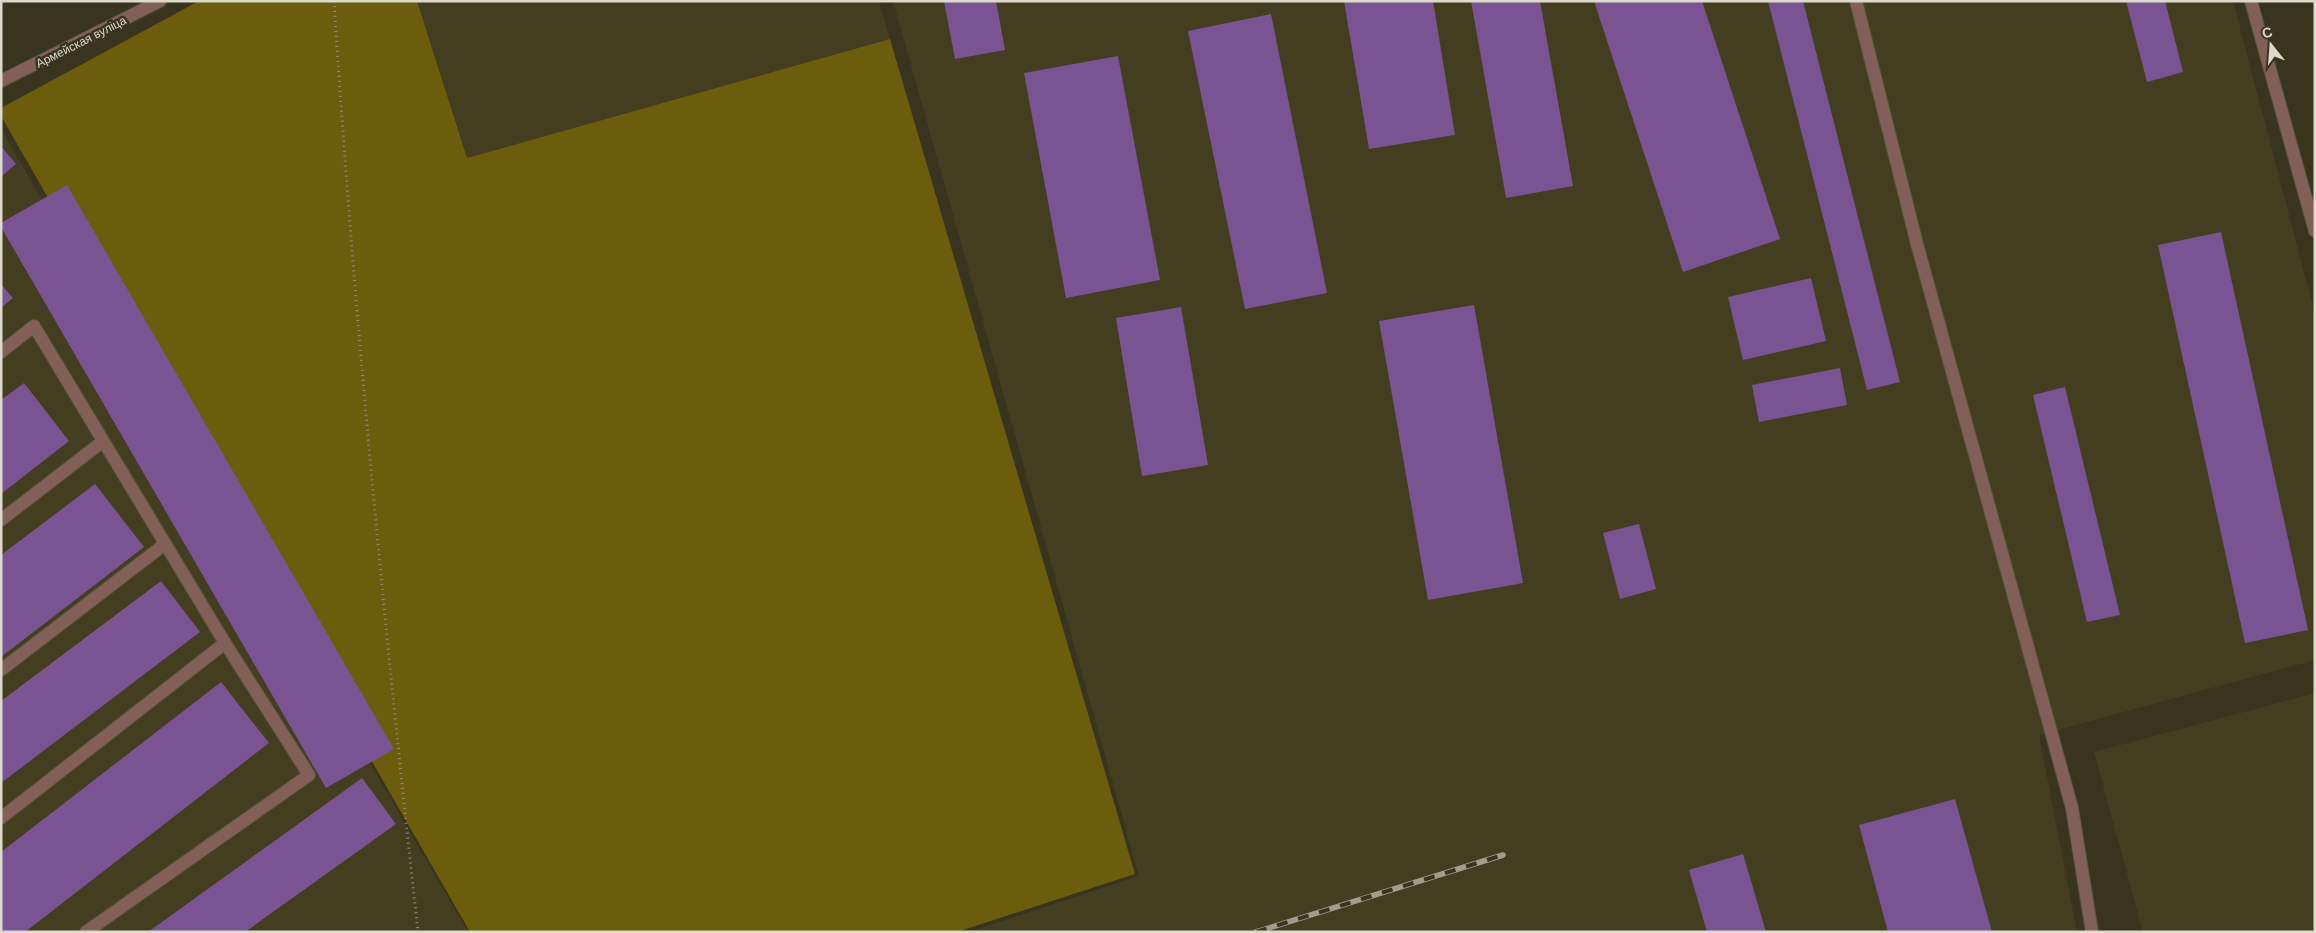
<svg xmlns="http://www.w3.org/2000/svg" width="2316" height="933" font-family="Arial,sans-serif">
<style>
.built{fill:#443e20}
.green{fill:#6b5d0b}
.building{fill:#7a5392}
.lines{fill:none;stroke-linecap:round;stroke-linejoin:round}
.lane-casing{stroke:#56523d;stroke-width:14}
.street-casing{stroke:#56523d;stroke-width:14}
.path{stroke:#928f7d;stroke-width:3;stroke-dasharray:1 4;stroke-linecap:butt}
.lane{stroke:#836057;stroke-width:12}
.street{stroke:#836057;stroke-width:12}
.rail-casing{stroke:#a09d8c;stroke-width:5.5}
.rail{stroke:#39341e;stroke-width:4;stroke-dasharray:11;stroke-linecap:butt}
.labels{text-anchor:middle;stroke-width:5;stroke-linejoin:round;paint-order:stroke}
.street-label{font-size:12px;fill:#dcdacc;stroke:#39341e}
</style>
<rect width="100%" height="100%" fill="#39341e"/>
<g class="built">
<polygon points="417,1 879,1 890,39 467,158"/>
<polygon points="893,1 2233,1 2315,314 2315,660 2039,735 2077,932 969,932 1139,876"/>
<polygon points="1,129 468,932 1,932"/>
<polygon points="2315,693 2315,932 2143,932 2094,752"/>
</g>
<polygon class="green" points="199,1 417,1 467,158 890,39 1135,874 957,932 470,932 1,116 1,108"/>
<g class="building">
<polygon points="944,1 996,1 1005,50 955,59"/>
<polygon points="1344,1 1433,1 1455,135 1369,149"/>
<polygon points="1471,1 1540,1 1573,186 1506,198"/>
<polygon points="1594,1 1702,1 1780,239 1683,272"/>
<polygon points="1768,1 1803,1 1900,382 1867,390"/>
<polygon points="2126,1 2165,1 2183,72 2147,82"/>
<polygon points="1271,14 1327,293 1245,309 1188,31"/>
<polygon points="1118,56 1160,280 1066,298 1024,73"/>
<polygon points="1,146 16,164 1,177"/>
<polygon points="67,185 394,749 326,788 1,227 1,223"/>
<polygon points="2221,232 2308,630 2245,643 2158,245"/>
<polygon points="1811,278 1826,341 1743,360 1728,297"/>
<polygon points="1,284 13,298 1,308"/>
<polygon points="1474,305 1523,583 1428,600 1379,321"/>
<polygon points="1181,307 1208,465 1142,476 1116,318"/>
<polygon points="1840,368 1847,405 1759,422 1752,385"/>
<polygon points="24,383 69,441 1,494 1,400"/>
<polygon points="2065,387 2120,615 2087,622 2033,395"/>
<polygon points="95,484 144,547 1,657 1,555"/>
<polygon points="1639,524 1656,589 1620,599 1603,533"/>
<polygon points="161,581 200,632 1,783 1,701"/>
<polygon points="221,682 269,743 25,932 1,932 1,852"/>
<polygon points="362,778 396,824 245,932 148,932"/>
<polygon points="1955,799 1992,932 1888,932 1859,825"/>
<polygon points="1743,854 1766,932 1707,932 1689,870"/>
</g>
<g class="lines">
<defs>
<g id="lane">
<polyline points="2251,1 2315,231"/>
<polyline points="1,352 34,326 225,643 309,775 86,932"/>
<polyline points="1,520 102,442"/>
<polyline points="1,670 165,544"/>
<polyline points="1,818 225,643"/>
</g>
<g id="street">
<polyline points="1856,1 1917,244 2072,808 2092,932"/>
<polyline points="1,81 160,1"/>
</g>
</defs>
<use href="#lane" class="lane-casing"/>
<use href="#street" class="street-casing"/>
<path class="path" d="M334,1C354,312 384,622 418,932"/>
<use href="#lane" class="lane"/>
<use href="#street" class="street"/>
<defs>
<polyline id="rail" points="1256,932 1503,855"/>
</defs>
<use href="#rail" class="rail-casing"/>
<use href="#rail" class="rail"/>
</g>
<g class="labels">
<g class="street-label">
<text transform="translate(81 42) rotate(-27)" y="4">Армейская вуліца</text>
</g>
</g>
<rect width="2316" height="933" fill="none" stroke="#dcdacc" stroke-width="5"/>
<g transform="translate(2271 45) rotate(343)" stroke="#39341e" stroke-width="4" paint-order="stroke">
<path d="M0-4L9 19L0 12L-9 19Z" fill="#dcdacc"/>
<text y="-8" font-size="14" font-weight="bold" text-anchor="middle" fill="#dcdacc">С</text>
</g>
</svg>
